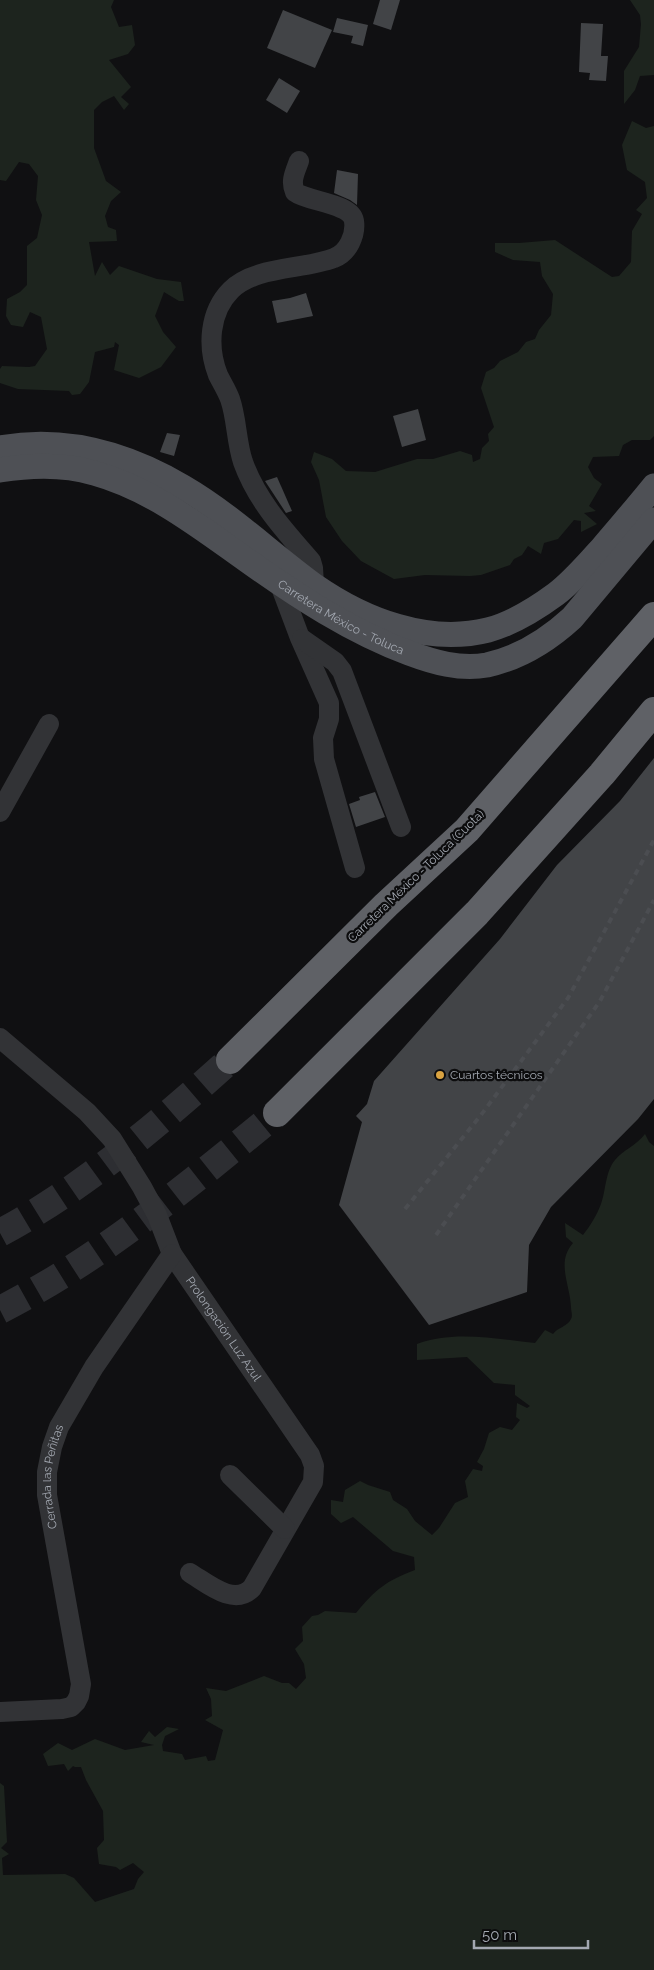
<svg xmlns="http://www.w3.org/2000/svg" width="654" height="1970" font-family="Raleway,sans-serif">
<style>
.green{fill:#1d241e}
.building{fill:#424447}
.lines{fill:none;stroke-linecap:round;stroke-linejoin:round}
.highway-tunnel{stroke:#2d2e32;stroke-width:28;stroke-dasharray:28 14;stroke-linecap:butt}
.minor{stroke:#323336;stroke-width:20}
.major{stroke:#4e5055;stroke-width:25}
.highway{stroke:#5f6166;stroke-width:28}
.rail{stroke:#4b4d51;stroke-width:4;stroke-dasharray:6 5;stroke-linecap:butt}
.poi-dot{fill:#daa341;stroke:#0c0c0d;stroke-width:2}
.labels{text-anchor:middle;stroke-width:4.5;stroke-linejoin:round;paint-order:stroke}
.street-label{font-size:12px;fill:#a3a8b1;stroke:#0c0c0d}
.poi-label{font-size:12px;fill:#a3a8b1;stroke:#0c0c0d;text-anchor:start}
</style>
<rect width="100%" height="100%" fill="#101012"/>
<g class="green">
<polygon points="0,0 114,0 111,7 119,27 132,25 135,45 128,54 109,60 131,87 121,97 129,104 124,110 114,96 102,102 94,110 94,148 106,181 121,192 111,201 105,216 108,227 116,230 117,241 89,242 95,276 102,262 110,275 119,266 157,279 181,282 184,301 179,301 164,292 155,316 163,332 176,347 161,367 139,378 114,370 119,345 115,342 114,347 95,352 89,382 80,394 72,395 69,391 18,389 0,383 0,369 2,366 29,367 35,366 47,349 41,317 30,312 23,327 11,325 6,316 7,299 20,292 27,285 27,246 37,238 42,215 36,200 38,176 29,164 19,162 6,181 0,180"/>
<polygon points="630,0 654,0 654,75 640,76 635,90 624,104 624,71 639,47 641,24 640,15"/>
<polygon points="632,121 646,128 654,126 654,436 650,440 632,440 623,445 619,456 593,457 588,467 594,478 602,484 589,506 596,511 584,513 597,524 581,532 581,521 574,520 558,539 544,543 541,554 528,546 522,555 514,559 510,565 481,575 470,576 425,575 394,579 361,561 342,541 326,517 319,480 311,462 314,452 332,459 346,471 375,472 417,459 433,459 460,451 472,455 473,462 480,459 482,448 489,441 488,434 494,427 481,388 486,372 494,368 500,361 518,352 526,342 535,339 539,330 551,315 553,294 542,276 540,262 513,260 495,252 495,243 519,243 555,240 612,277 619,276 631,262 632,231 642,214 636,210 647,198 645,182 627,170 622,145"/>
<path d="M645,1134L649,1142L654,1146V1970H0V1783L4,1786L7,1842L1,1848L9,1854L2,1858L3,1875L65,1874L74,1878L95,1902L134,1889L138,1879L144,1872L133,1863L120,1870L116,1867L99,1864L97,1848L104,1840L103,1811L86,1780L81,1767H75L73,1766L68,1771L64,1764L48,1766L43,1754L58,1743L72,1750L95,1739L125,1750L154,1745L141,1742L149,1731L155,1737L167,1727L179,1729L165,1736L162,1745L163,1751L182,1754L185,1760L206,1756L208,1761L215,1760L223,1730L205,1720L212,1716L211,1699L206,1688L226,1691L264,1676L282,1683H289L296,1689L306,1678L304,1664L295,1649L303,1641L302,1627L312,1616L318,1615L325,1611L356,1613C376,1589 386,1581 415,1570L414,1557L393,1551L353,1517L341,1523L331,1514V1500L343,1502L345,1490L360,1481L368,1485L390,1492L393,1500L407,1509L415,1521L432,1535L439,1528L455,1503L468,1497L465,1481L473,1469L482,1471L483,1466L477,1462L484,1449L489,1433L500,1427L512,1430L520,1420L516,1417L517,1403L527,1408L530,1406L515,1395V1385L494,1383L467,1357L417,1360V1344C453,1330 497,1339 535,1343L545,1330L553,1334C557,1328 568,1326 571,1319C573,1316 571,1311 571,1307C570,1284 556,1262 573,1243L566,1237L565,1223L583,1235C590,1226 597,1215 601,1204C606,1191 605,1172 615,1160C623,1150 637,1145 645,1134Z"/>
</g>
<g class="building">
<polygon points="380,0 400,0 391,30 373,24"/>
<polygon points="283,10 332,30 315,68 267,48"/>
<polygon points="337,18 368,25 363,46 351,43 353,36 333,32"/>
<polygon points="581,23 603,24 601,56 608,56 606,81 589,80 590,73 579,72"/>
<polygon points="279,78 300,91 287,113 266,100"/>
<polygon points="337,170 358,174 357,205 350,200 334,193"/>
<polygon points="306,293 313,316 277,323 272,301 290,298"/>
<polygon points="418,409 426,440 402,447 393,416"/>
<polygon points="167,433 180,435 174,456 160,452"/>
<polygon points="277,477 292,511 286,513 265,481"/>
<polygon points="654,758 654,1099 638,1119 551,1207 529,1245 527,1292 429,1325 339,1205 362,1122 356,1116 367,1104 374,1081 500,939 557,865 620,801"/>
<polygon points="375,792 385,817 356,827 349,804 360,800 359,797"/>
</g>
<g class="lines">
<g class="highway-tunnel">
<path d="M0,1233C85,1187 158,1124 230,1060"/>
<path d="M0,1310C102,1258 188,1185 277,1113"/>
</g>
<g class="minor">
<path d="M299,161C295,172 290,181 295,192C308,202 351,203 354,221C356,235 348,253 334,258C303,270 255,266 231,290C209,312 207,347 218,375C222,383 227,391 230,399C237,419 236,441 243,462C257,501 284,530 311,561L313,568L314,584"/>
<polyline points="279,582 300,638 329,703 329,719 323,738 324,759 355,868"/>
<polyline points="302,639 335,662 342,671 401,827"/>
<polyline points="0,812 49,724"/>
<path id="s1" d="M0,1038L87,1112L112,1139L142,1187L157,1215L172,1254L310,1455L314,1466L313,1482L252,1588C234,1607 207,1583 190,1573"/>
<polyline points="230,1475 285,1529"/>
<path id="s2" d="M0,1712L62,1709L71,1707L76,1702L79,1696L81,1684L47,1495V1472L52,1447L59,1427L94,1367L172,1254"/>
</g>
<g class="major">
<path d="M0,448C66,436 127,454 183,487C231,515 271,554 315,586C364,620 428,645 488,630C511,624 537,608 556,594C573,581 587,564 602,548C619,528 637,507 654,486"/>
<path id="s3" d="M0,470C31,465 64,464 94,473C152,489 200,527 248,561C297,596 352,632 409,653C433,662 460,670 487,665C519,658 548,640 572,618L654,520"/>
</g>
<g class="highway">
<polyline points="230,1060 386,905 467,830 654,616"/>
<polyline points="277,1113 477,913 602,774 654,711"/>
</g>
<g class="rail">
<polyline points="405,1209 481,1115 568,998 654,840"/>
<polyline points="436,1235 600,1001 654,900"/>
</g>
</g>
<circle class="poi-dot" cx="440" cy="1075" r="5"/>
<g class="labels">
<g class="street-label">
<text dy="4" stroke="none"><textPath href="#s3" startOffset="382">Carretera México - Toluca</textPath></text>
<text transform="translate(416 876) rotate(-44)" y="4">Carretera México - Toluca (Cuota)</text>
<text dy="4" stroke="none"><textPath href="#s1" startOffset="372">Prolongación Luz Azul</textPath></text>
<text dy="4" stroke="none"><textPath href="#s2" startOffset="308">Cerrada las Peñitas</textPath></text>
</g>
<g class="poi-label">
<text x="450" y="1079">Cuartos técnicos</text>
</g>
</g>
<path d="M474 1940v8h114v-8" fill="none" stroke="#a3a8b1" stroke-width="2.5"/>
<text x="482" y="1940" font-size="15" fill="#a3a8b1" stroke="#0c0c0d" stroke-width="4" paint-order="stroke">50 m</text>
</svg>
